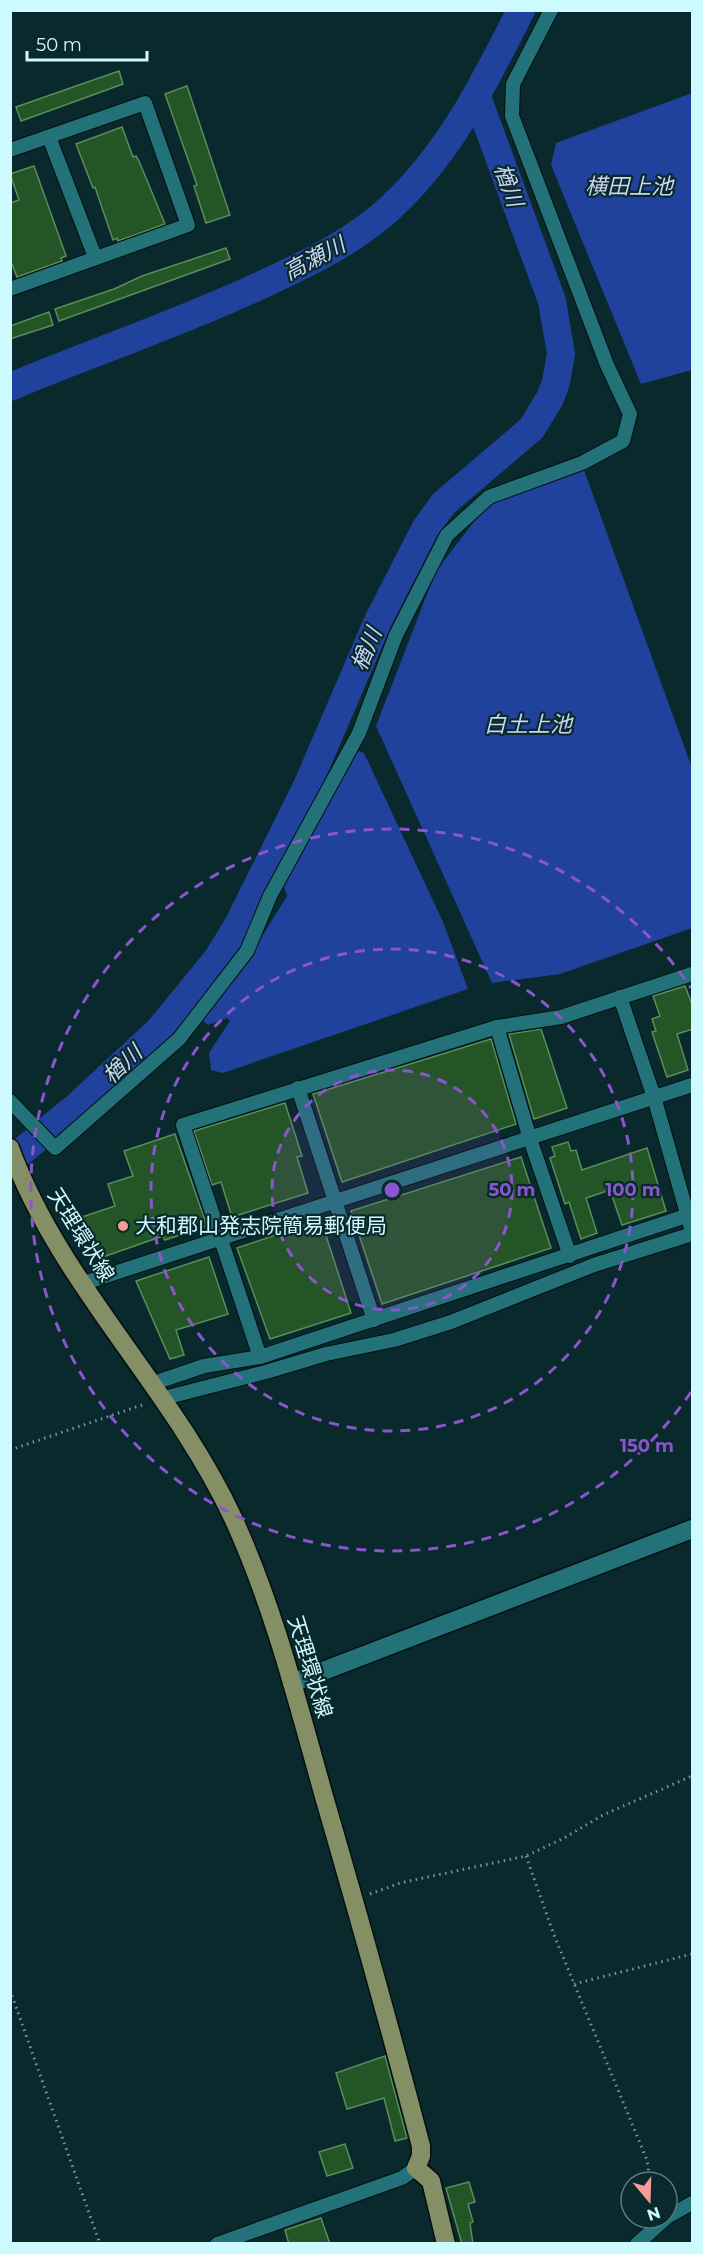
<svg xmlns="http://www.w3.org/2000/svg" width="703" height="2254" font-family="Montserrat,'Noto Sans JP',sans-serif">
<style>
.water{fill:#20429d}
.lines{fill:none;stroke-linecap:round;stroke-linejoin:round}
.river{stroke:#20429d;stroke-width:28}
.building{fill:#235526;stroke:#598d5a;stroke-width:1.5}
.minor-casing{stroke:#041011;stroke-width:16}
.tertiary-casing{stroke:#041011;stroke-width:21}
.primary-casing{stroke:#041011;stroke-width:21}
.path{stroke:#72999d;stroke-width:3;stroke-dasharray:1.5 4.5;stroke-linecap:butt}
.minor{stroke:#237179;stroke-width:14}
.tertiary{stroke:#237179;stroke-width:18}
.primary{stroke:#848f66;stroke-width:18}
.ring{fill:none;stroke:#8b55cc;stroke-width:3;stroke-dasharray:10 8}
.poi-dot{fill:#f59c95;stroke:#09292d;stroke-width:2}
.labels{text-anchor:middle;stroke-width:4.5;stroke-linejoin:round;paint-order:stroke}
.poi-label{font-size:21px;fill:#cdfaff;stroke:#09292d;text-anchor:start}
.street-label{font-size:21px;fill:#cdfaff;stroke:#09292d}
.water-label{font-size:22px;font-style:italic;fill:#cad6ef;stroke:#09292d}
.centre{fill:#8b55cc;stroke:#09292d;stroke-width:3}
.ring-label{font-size:18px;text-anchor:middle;font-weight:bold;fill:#8b55cc;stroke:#09292d;stroke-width:4.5;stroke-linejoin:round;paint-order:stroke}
</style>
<rect width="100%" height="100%" fill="#09292d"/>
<g class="water">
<polygon points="692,93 692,370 641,384 551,165 556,143"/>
<polygon points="584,470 692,768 692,928 560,974 492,983 376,726 436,571 486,506"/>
<polygon points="351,748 364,753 443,922 468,989 223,1073 211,1070 209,1053 230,1021 227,1018 208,1025 201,1019 242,969 287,896 283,883"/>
</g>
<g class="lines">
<g class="river">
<path d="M10,387C93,352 178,324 259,286C304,265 342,248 381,216C445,162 484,84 521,10"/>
<polyline points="10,1161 77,1106 159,1030 217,959 238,925 307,786 378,621 425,529 443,504 532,428 550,398 556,382 561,354 552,301 477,97"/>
</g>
</g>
<g class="building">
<polygon points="119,71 123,84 21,121 16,107"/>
<polygon points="187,86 230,215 206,223 194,186 197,185 165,94"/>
<polygon points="122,127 133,157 136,156 139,161 165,224 118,241 117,238 113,240 95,187 93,188 76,144"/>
<polygon points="34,166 66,256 61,258 62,261 17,277 10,259 10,203 19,200 10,174"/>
<polygon points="226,248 230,259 59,321 55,309 114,289 142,276"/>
<polygon points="49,312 53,325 10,339 10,326"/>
<polygon points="685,986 693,1007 693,1029 677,1034 688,1070 667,1077 652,1032 656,1031 652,1019 660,1016 653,996"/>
<polygon points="541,1029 567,1108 534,1119 509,1034"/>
<polygon points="491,1039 516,1124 342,1182 313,1094"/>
<polygon points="285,1103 302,1156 297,1157 308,1193 232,1217 221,1182 212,1185 194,1131"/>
<polygon points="175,1134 207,1226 165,1240 163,1236 100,1258 84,1222 73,1220 115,1206 108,1184 133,1176 124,1151"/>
<polygon points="568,1142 571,1151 576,1150 582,1170 647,1148 666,1211 622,1225 610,1190 586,1198 597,1233 581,1239 569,1202 565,1204 550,1158 555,1156 552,1147"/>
<polygon points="521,1157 551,1248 382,1304 351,1211"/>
<polygon points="321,1220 351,1313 270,1339 237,1248"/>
<polygon points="209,1257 228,1314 176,1330 184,1355 170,1359 136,1281"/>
<polygon points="385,2056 407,2138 395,2141 384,2098 347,2109 336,2073"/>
<polygon points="345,2144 353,2168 327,2176 319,2152"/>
<polygon points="469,2182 475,2202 468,2204 473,2222 470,2223 473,2244 462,2244 446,2188"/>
<polygon points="321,2218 330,2244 289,2244 285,2230"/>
</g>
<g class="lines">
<defs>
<g id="minor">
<polyline points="49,137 95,257"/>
<polyline points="10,150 145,103 188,225 10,289"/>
<polyline points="620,997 654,1097 692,1231"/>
<polyline points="497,1027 530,1139 570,1256"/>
<polyline points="298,1088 374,1320"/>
<polyline points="10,1101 55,1148 179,1039 247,951 270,896 359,733 396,635 447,535 489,497 582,463 623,441 630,414 607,365 512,116 513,84 551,10"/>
<polyline points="84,1283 692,1085"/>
<polyline points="260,1357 183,1125 497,1027 561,1017 692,974"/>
<polyline points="154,1383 204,1366 260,1357 692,1214"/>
<polyline points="164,1398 266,1372 326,1354 394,1340 451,1322 594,1265 692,1234"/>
<polyline points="667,2217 692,2203"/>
<polyline points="217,2244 402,2178 416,2168"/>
<polyline points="637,2244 666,2218"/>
</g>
<polyline id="tertiary" points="292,1683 692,1529"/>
<path id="primary" d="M10,1148C60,1284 172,1387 233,1518C273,1605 297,1700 323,1793C357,1910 390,2028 421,2146V2156L416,2168L431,2181L446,2244"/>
</defs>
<use href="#minor" class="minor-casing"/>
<use href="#tertiary" class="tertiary-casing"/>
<use href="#primary" class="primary-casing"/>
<g class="path">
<polyline points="10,1450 145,1404"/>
<polyline points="526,1856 554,1935 647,2160 650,2182"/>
<polyline points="370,1894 400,1883 526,1856 564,1838 603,1815 692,1776"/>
<polyline points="574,1984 692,1954"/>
<polyline points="10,1990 100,2244"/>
</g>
<use href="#minor" class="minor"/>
<use href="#tertiary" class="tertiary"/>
<use href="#primary" class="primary"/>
</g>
<circle cx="392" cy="1190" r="120" fill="#8b55cc" fill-opacity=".12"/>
<g class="ring">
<circle cx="392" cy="1190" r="120"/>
<circle cx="392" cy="1190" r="241"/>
<path d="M691 1392A361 361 0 1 1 691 988"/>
</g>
<circle class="poi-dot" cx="123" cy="1226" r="6"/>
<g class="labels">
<g class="poi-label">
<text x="135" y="1233">大和郡山発志院簡易郵便局</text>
</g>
<g class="street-label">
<text transform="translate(81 1235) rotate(58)" y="7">天理環状線</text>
<text transform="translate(310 1667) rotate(73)" y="7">天理環状線</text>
</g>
<g class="water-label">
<text transform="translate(509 185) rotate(70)" y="8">楢川</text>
<text x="629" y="194">横田上池</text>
<text transform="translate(314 258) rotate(-28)" y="8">高瀬川</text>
<text transform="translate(366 649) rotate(-67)" y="8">楢川</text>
<text x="528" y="732">白土上池</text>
<text transform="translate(122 1064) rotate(-43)" y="8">楢川</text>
</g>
</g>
<circle cx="392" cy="1190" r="9" class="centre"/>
<g class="ring-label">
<text x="512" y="1196">50 m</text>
<text x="633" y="1196">100 m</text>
<text x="647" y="1452">150 m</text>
</g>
<rect width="703" height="2254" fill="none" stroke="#cdfaff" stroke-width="24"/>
<g transform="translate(649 2200) rotate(161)"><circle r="28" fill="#09292d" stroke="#577d81" stroke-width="1.5"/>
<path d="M0-4.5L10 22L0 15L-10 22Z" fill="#f59c95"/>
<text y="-9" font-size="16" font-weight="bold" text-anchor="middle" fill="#cdfaff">N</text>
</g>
<path d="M27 51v9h120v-9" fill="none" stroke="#cdfaff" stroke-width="3"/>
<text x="36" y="51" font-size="18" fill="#cdfaff" stroke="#09292d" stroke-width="4.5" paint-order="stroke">50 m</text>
</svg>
